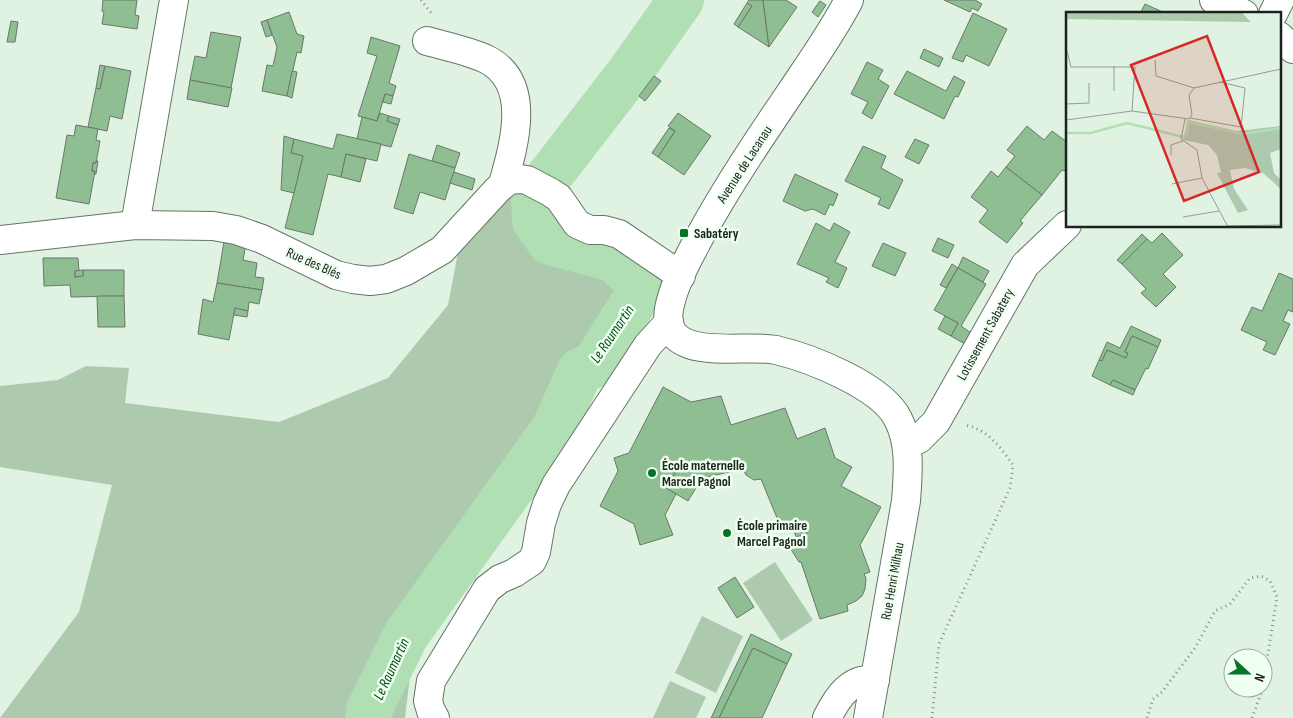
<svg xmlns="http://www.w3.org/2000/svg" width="1293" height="718" font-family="'Sofia Sans Condensed',sans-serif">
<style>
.green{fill:#adcaaf}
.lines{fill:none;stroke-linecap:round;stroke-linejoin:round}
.river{stroke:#afdfb2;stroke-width:46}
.building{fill:#8ebe92;stroke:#69796a}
.minor-casing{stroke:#657566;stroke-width:30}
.path{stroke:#869386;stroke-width:3;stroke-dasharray:1 4;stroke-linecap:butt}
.minor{stroke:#fff;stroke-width:28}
.poi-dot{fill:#027327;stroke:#effff0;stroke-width:2}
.labels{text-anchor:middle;stroke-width:5;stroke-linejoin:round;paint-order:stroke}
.street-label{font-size:14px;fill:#1c231c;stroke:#effff0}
.poi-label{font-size:14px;font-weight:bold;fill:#1c231c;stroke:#effff0;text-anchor:start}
.water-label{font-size:15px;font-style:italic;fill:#004c16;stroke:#effff0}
.inset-river{fill:none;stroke:#afdfb2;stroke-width:2.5}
.inset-road{fill:none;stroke:#929f92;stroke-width:1}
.view{fill:#d62828;fill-opacity:0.15;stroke:#d62828;stroke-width:2.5}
.inset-edge{fill:none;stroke:#1c231c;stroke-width:2.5}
</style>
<rect width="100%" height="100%" fill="#e0f2e1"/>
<g class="green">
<polygon points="509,189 551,211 659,291 411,667 405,718 0,718 79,612 112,485 0,467 0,386 58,380 86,366 129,368 125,403 279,422 388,378 448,305 459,247"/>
<polygon points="775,562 813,620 781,641 743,583"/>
<polygon points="702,616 743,636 716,693 675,673"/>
<polygon points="670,681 706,697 696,718 653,718"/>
</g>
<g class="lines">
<polyline class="river" points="368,718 369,710 406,635 554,429 580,371 594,365 643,287 614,259 550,242 535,221 534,196 630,72 681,0"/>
</g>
<g class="building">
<polygon points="103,0 137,0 135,15 139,16 137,29 102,24 104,12 102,11"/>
<polygon points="749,0 763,0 769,47 738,27 752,6 747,3"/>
<polygon points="763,0 786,0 797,7 769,47"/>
<polygon points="944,0 975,0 982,4 978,11 972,8 970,12"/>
<polygon points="820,1 826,5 818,17 812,12"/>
<polygon points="747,3 752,6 738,27 734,24"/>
<polygon points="1145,4 1167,14 1140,14"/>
<polygon points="289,12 297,34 304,36 301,53 297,52 287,96 262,91 267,65 273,66 277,47 267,20"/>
<polygon points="973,13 1007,29 989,66 966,55 963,62 952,58"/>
<polygon points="267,20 272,35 266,37 261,22"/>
<polygon points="11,21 18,22 15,42 7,42"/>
<polygon points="211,32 241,37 231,88 190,80 195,56 206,58"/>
<polygon points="371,37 400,46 389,83 396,86 393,96 385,94 377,121 358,116 377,56 367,53"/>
<polygon points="924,49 943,58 939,67 920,58"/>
<polygon points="867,62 883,70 878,79 889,86 872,119 862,113 868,102 851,94"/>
<polygon points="100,65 105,66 100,89 96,88"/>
<polygon points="105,66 131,71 122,119 110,116 107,131 88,127 96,88 100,89"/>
<polygon points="292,71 297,72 292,98 287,96"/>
<polygon points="907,71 946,91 954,76 965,82 958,97 955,96 944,119 894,94"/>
<polygon points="654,76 661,81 645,101 639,96"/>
<polygon points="190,80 232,88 228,107 187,99"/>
<polygon points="385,94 393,96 391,104 383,102"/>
<polygon points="380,113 389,116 387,121 398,125 391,147 357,139 362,117 377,121"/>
<polygon points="678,113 711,136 684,175 658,157 675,131 668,126"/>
<polygon points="389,116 400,119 398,125 387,121"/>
<polygon points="76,125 98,129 96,140 100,141 96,163 93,163 92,171 95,171 89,204 56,198 67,135 74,136"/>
<polygon points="1027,126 1044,140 1052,131 1067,142 1067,168 1064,171 1062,170 1042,195 1006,167 1015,156 1007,150"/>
<polygon points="669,128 675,131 658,157 652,153"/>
<polygon points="337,134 381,144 377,161 346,154 341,177 328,174 313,235 285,228 303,156 291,153 294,139 333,149"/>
<polygon points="284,136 294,139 291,153 303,156 294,193 281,190"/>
<polygon points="915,139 929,145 919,164 905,157"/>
<polygon points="437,145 460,153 455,168 432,161"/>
<polygon points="863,146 886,156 881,168 903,180 889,209 878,204 881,198 845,181"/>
<polygon points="346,154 366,159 360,182 341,177"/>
<polygon points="409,154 455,168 445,200 420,192 413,214 394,208"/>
<polygon points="96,161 98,161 96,174 94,174 95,171 92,171 93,163 96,163"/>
<polygon points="1006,167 1042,195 1020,221 1023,223 1007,243 979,222 988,210 971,197 991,171 998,177"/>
<polygon points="454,172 475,179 472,190 450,183"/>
<polygon points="795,174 838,194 833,206 830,204 825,215 813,209 805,211 783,201"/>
<polygon points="816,223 830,231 834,223 850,232 835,262 847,268 838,288 826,282 829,278 797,264"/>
<polygon points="1162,233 1183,255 1163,274 1176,287 1156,307 1141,293 1146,289 1122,264 1147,239 1152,243"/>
<polygon points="1142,234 1147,239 1122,264 1117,260"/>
<polygon points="225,236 247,239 243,260 257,263 255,277 264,278 262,290 217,283"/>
<polygon points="938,238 954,245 948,258 932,251"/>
<polygon points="883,243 906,253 895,276 872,266"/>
<polygon points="963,257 989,271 983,282 958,268"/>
<polygon points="43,258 78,258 79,271 75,271 75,277 83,276 83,270 124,270 124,296 71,297 70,285 44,286"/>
<polygon points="952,264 958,268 946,288 940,285"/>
<polygon points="958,268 986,284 961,326 971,333 965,344 951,336 958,323 934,310"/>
<polygon points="83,270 83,276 75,277 75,271"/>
<polygon points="1279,273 1293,279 1293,312 1288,310 1283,321 1290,324 1275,355 1263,350 1267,342 1241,330 1252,307 1262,311"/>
<polygon points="217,283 262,290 259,304 249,302 248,311 235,308 229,340 198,334 203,299 213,302"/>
<polygon points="97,296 124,296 125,327 98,327"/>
<polygon points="235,308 248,311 247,317 234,315"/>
<polygon points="945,316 958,323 951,336 938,329"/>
<polygon points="1131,326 1161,340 1158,347 1132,336 1125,352 1128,353 1126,358 1107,350 1102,361 1099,360 1107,342 1120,348"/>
<polygon points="1132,336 1158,347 1148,369 1146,368 1135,390 1113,380 1110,385 1092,376 1099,360 1102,361 1107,350 1126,358 1128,353 1125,352"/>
<polygon points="1113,380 1135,390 1133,395 1110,385"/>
<polygon points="663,387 691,402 721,396 731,425 785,408 797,439 825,428 835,458 852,467 841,486 881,507 860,545 870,572 864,574 866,578 865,589 862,596 856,601 847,605 848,611 820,619 801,562 799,562 785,540 807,534 804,525 782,530 761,479 754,480 746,475 743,469 702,478 680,465 666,488 676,494 665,515 673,535 640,545 634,524 600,506 618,471 614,458 629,453"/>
<polygon points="680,465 702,478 688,501 666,488"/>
<polygon points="804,525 807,534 796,537 793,528"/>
<polygon points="735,577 754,607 737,618 718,588"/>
<polygon points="751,634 792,654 787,664 753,648 719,718 711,718"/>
<polygon points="753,648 787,664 762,718 719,718"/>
</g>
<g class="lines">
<defs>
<g id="minor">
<path d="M849,0C835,27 818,52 801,77C766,129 730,181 700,236C688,259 674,283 669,309C660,365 746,343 776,350C810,358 882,386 898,419C911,444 908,473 906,501L868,718"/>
<polyline points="1214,0 1244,14"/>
<polyline points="1273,14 1280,0"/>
<polyline points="1279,36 1293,49"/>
<path d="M427,41C445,46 469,51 486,59C533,82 514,145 503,184"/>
<polyline points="135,225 174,0"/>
<polyline points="0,240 135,225 213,226 236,230 262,239 336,275 353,279 370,281 386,279 406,271 442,250 498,189 509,180 520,179 527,180 550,192 559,198 577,224 590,230 604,230 619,234 681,276"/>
<polyline points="907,444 919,439 936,422 1025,265 1067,225"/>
<polyline points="435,718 431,711 428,701 431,681 487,589 500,579 514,573 532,561 536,552 541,523 547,504 556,485 648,345 669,322"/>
<path d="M827,718C837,698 850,677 875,680"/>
</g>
</defs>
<use href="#minor" class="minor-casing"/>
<g class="path">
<polyline points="421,0 432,14"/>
<path d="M932,718L939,644L1010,488L1013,465C1001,448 987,428 964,425"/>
<polyline points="1147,718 1153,699 1162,692 1195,648 1215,611 1230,604 1250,578 1261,576 1270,581 1277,597 1263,685"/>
<polyline points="1252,718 1263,688"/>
</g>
<use href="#minor" class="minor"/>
</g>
<g class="poi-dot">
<rect x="679" y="228" width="10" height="10" rx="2.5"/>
<circle cx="652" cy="473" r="5"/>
<circle cx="727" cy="533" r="5"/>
</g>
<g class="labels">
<g class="street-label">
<text transform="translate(744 164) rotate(-57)" y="5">Avenue de Lacanau</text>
<text transform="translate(314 263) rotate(24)" y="5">Rue des Blés</text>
<text transform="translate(985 334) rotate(-61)" y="5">Lotissement Sabatery</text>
<text transform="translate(892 581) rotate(-80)" y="5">Rue Henri Milhau</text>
</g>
<g class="poi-label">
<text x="694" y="238">Sabatéry</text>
<text x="662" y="470">École maternelle<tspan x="662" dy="16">Marcel Pagnol</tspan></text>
<text x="737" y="530">École primaire<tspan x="737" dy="16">Marcel Pagnol</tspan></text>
</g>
<g class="water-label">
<text transform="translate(612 334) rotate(-56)" y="5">Le Raumartin</text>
<text transform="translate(391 669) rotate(-65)" y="5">Le Raumartin</text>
</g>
</g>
<g transform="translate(1066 12)">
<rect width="215" height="215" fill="#e0f2e1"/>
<path d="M0,0H175L185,10L0,7ZM122,108L171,119L215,114V137L204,141L208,161L215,168V177L197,161L179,156L164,158L168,177L182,198L172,201L153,165L151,161L155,160L151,143L142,133L117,128Z" fill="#adcaaf"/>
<path class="inset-river" d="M0,121H25L61,111L117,125L121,122L122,110L177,122L215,116"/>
<path class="inset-road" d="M1,39L5,55H69L66,99M89,48L90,64L128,76M48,54V79M128,76L215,57M0,92L23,91V71M124,106L175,115L179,76L154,70M119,107L115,127L131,138L136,166L162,215M0,108L66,99L123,107L126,103L123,83L128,76M105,143V133L117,129M106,172L136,166M117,205L153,199M161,214L215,213"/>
<path class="view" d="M141,24L193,160L118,189L65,53Z"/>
<rect width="215" height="215" class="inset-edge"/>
</g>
<g transform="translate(1248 673) rotate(111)"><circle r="24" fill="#effff0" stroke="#9ba79b"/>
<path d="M0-4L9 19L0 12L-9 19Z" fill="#027327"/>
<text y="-8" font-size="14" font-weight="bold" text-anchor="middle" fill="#1c231c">N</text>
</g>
</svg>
